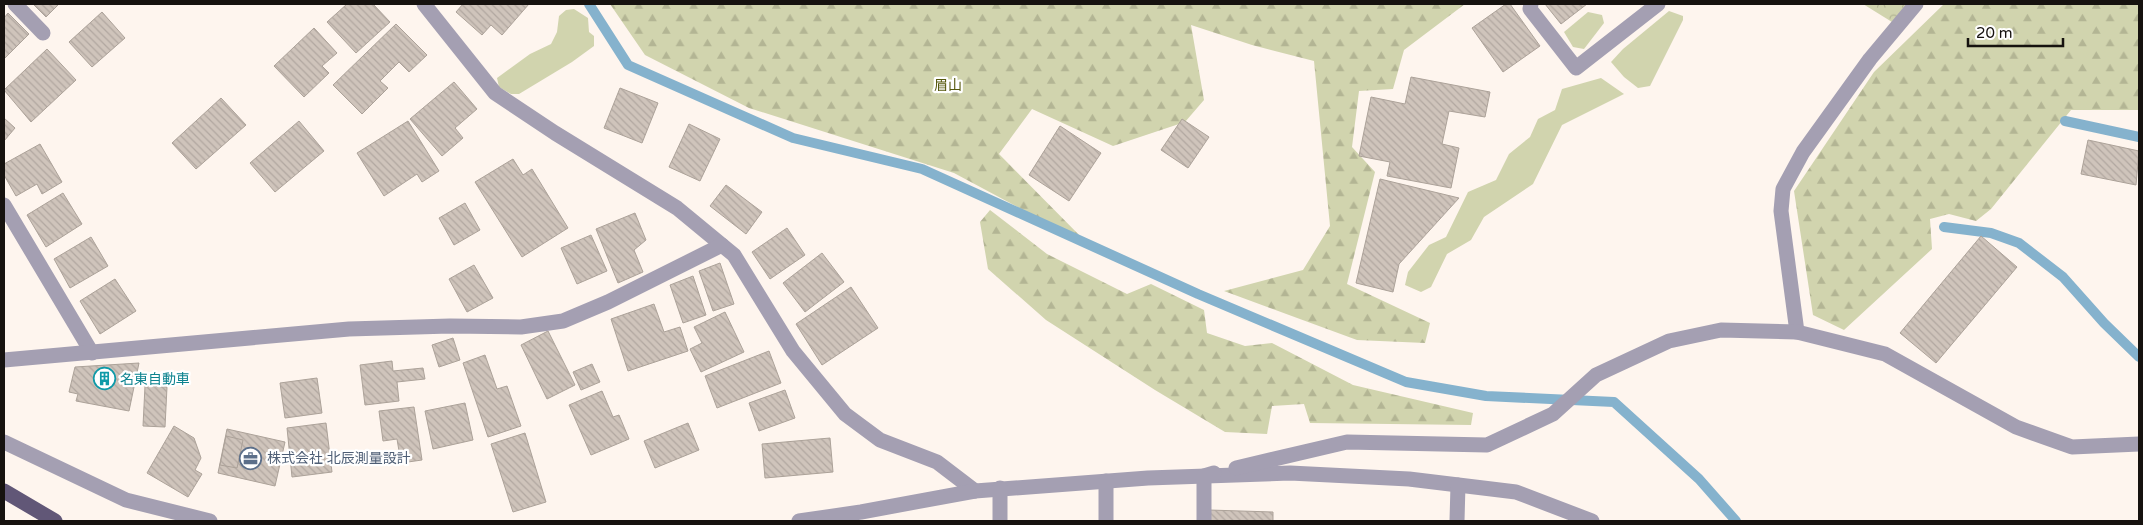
<svg xmlns="http://www.w3.org/2000/svg" width="2143" height="525" font-family="'Varela Round','Noto Sans JP',sans-serif">
<style>
.green{fill:#d1d4ae}
.forest{fill:url(#forest-firs)}
.park{fill:url(#park-crowns)}
.lines{fill:none;stroke-linecap:round;stroke-linejoin:round}
.stream{stroke:#85b2cd;stroke-width:10}
.building{fill:url(#building-back-hatch);stroke:#aca299}
.minor{stroke:#a49fb2;stroke-width:15}
.major{stroke:#615777;stroke-width:15}
.labels{text-anchor:middle;stroke-width:4.5;stroke-linejoin:round;paint-order:stroke}
.park-label{font-size:14px;fill:#56580d;stroke:#fff}
.culture-label{font-size:14px;fill:#0d838f;stroke:#fff;text-anchor:start}
.service-label{font-size:14px;fill:#4e5e75;stroke:#fff;text-anchor:start}
</style>
<defs>
<pattern id="forest-firs" width="22" height="20" patternUnits="userSpaceOnUse" patternTransform="scale(1.25)"><rect width="22" height="20" fill="#d1d4ae"/><path d="M5 1l3.5 6h-7zM16 11l3.5 6h-7z" fill="#b3b594"/></pattern>
<pattern id="park-crowns" width="20" height="18" patternUnits="userSpaceOnUse" patternTransform="scale(1.25)"><rect width="20" height="18" fill="#d1d4ae"/><path d="M2 6a3 3 0 1 1 6 0M12 15a3 3 0 1 1 6 0" fill="none" stroke="#b3b594"/></pattern>
<pattern id="building-back-hatch" width="6" height="6" patternUnits="userSpaceOnUse" patternTransform="scale(1.25)"><rect width="6" height="6" fill="#cfc4bb"/><path d="M-1 5l2 2M0 0l6 6M5-1l2 2" fill="none" stroke="#b1a7a0"/></pattern>
</defs>
<rect width="100%" height="100%" fill="#fef5ee"/>
<g class="green">
<polygon points="574,9 588,18 589,32 594,36 594,46 572,62 519,94 511,94 499,87 497,78 530,54 551,44 557,32 559,16 566,10"/>
<polygon points="1669,11 1683,16 1683,20 1650,86 1638,88 1624,77 1611,62 1623,49"/>
<polygon points="1588,12 1602,15 1604,23 1584,49 1573,47 1564,32"/>
<polygon points="1601,78 1624,94 1562,125 1533,184 1484,217 1471,240 1447,254 1431,287 1421,292 1405,285 1408,272 1429,245 1446,237 1468,192 1496,180 1509,154 1530,137 1538,119 1555,110 1562,89"/>
</g>
<g class="forest">
<polygon points="610,4 1465,4 1404,50 1393,89 1359,91 1352,147 1375,172 1347,284 1430,323 1425,343 1357,340 1224,291 1303,270 1330,226 1314,61 1252,45 1191,25 1204,100 1185,122 1113,146 1032,109 999,154 1089,245 954,173 749,108 645,55"/>
<polygon points="1944,4 2139,4 2139,110 2071,110 1991,209 1976,221 1949,214 1930,219 1932,249 1844,330 1813,315 1794,191 1874,72"/>
<polygon points="990,210 1047,254 1127,294 1151,284 1204,310 1207,333 1245,346 1272,343 1353,385 1473,413 1471,425 1310,423 1304,404 1272,406 1267,434 1225,432 1155,390 1046,320 988,269 980,222"/>
</g>
<polygon class="park" points="1863,4 1907,4 1892,22"/>
<g class="lines">
<g class="stream">
<polyline points="589,4 628,65 793,138 922,169 1198,294 1406,382 1486,396 1614,402 1699,479 1736,521"/>
<polyline points="2065,121 2139,137"/>
<polyline points="1944,227 1991,233 2019,243 2063,277 2104,323 2139,357"/>
</g>
</g>
<g class="building">
<polygon points="33,4 59,4 46,17"/>
<polygon points="347,4 373,4 390,22 356,53 327,22"/>
<polygon points="463,4 529,4 502,35 491,25 482,35 456,12"/>
<polygon points="1506,4 1510,4 1540,46 1503,72 1472,28"/>
<polygon points="1545,4 1587,4 1561,24"/>
<polygon points="102,12 125,38 92,67 69,42"/>
<polygon points="8,13 29,34 4,59 4,18"/>
<polygon points="396,24 427,55 409,72 399,62 380,81 388,88 362,114 333,85"/>
<polygon points="314,28 337,53 322,66 329,73 304,97 274,66"/>
<polygon points="47,49 76,80 31,122 4,90"/>
<polygon points="1411,77 1490,92 1485,117 1449,111 1442,144 1459,148 1451,188 1387,176 1390,162 1359,156 1371,97 1405,104"/>
<polygon points="454,82 477,109 455,128 463,138 442,156 410,119"/>
<polygon points="620,88 658,103 642,143 604,128"/>
<polygon points="221,98 246,125 196,169 172,143"/>
<polygon points="4,118 15,128 4,141"/>
<polygon points="1182,119 1209,137 1188,168 1161,150"/>
<polygon points="299,121 324,151 275,192 250,163"/>
<polygon points="408,121 439,171 422,182 417,174 384,196 357,153"/>
<polygon points="689,124 720,139 700,181 669,167"/>
<polygon points="1060,126 1101,153 1069,201 1029,175"/>
<polygon points="2088,140 2139,151 2136,185 2081,174"/>
<polygon points="40,144 62,182 42,194 37,184 16,196 4,175 4,164"/>
<polygon points="513,159 523,175 532,169 568,228 522,257 475,182"/>
<polygon points="1380,179 1459,198 1399,264 1393,292 1356,283"/>
<polygon points="726,185 762,212 746,234 710,206"/>
<polygon points="63,193 82,224 46,247 27,215"/>
<polygon points="465,203 480,230 454,245 439,218"/>
<polygon points="635,213 646,240 634,250 643,272 618,283 596,229"/>
<polygon points="787,228 805,255 770,279 752,252"/>
<polygon points="591,235 607,271 577,284 561,248"/>
<polygon points="1981,236 2017,267 1936,363 1900,333"/>
<polygon points="91,237 108,266 70,288 54,259"/>
<polygon points="822,253 844,282 805,312 783,283"/>
<polygon points="720,263 734,304 713,311 699,271"/>
<polygon points="474,265 493,298 467,312 449,279"/>
<polygon points="693,276 706,315 683,323 670,285"/>
<polygon points="115,279 136,311 100,334 80,301"/>
<polygon points="851,287 878,328 822,365 796,324"/>
<polygon points="654,304 664,332 680,327 688,351 628,371 611,319"/>
<polygon points="725,312 744,352 701,372 690,349 702,343 694,327"/>
<polygon points="548,331 575,385 547,399 521,345"/>
<polygon points="453,338 460,360 439,367 432,345"/>
<polygon points="769,351 781,383 717,408 705,376"/>
<polygon points="485,355 497,389 507,386 521,426 488,437 463,363"/>
<polygon points="392,361 393,371 423,368 425,379 397,382 399,401 365,405 360,365"/>
<polygon points="139,363 129,411 76,401 78,394 69,392 75,367"/>
<polygon points="592,364 600,382 581,390 573,372"/>
<polygon points="317,378 322,413 285,418 280,383"/>
<polygon points="145,386 167,387 165,427 143,426"/>
<polygon points="785,390 795,418 759,431 749,403"/>
<polygon points="602,391 613,417 619,415 629,439 591,455 569,405"/>
<polygon points="465,403 473,440 433,449 425,411"/>
<polygon points="414,407 422,460 401,463 397,439 383,441 379,411"/>
<polygon points="326,423 332,472 292,477 287,428"/>
<polygon points="688,423 699,450 655,468 644,441"/>
<polygon points="174,426 194,438 201,458 195,470 202,474 188,497 147,473"/>
<polygon points="227,429 285,442 275,486 218,473"/>
<polygon points="525,433 546,502 513,512 491,444"/>
<polygon points="226,436 243,440 237,468 220,465"/>
<polygon points="830,438 833,472 765,478 762,444"/>
<polygon points="1209,510 1273,512 1273,521 1209,521"/>
</g>
<g class="lines">
<g class="minor">
<polyline points="15,4 43,33"/>
<polyline points="424,4 495,93 555,133 677,208 734,255 793,351 845,414 880,440 937,462 975,491 1148,478 1290,473 1409,479 1516,492 1592,521"/>
<polyline points="1531,4 1530,9 1576,68 1658,4"/>
<polyline points="4,205 92,353"/>
<polyline points="1797,332 1781,211 1783,189 1803,152 1870,59 1916,4"/>
<polyline points="4,360 349,329 450,326 521,327 563,321 608,302 722,245"/>
<polyline points="4,442 126,500 210,521"/>
<polyline points="1236,468 1347,442 1487,445 1553,414 1596,375 1669,341 1721,330 1797,332 1885,354 2016,427 2072,447 2139,444"/>
<polyline points="1106,481 1106,521"/>
<polyline points="799,521 861,512 975,491"/>
<polyline points="1000,521 1000,488"/>
<polyline points="1204,521 1204,476 1214,473"/>
<polyline points="1457,521 1458,485"/>
</g>
<polyline class="major" points="4,491 55,521"/>
</g>
<defs>
<symbol id="building-ring" viewBox="-11 -11 22 22"><circle r="9.5" fill="#fff" stroke="#0f9aa8" stroke-width="1.5"/><path d="M-4-6H4V6H1V3H-1V6H-4ZM-2.5-4.3h1.7v1.8h-1.7ZM.8-4.3h1.7v1.8H.8ZM-2.5-1h1.7V.8h-1.7ZM.8-1h1.7V.8H.8Z" fill="#0f9aa8"/></symbol>
<symbol id="office-ring" viewBox="-11 -11 22 22"><circle r="9.5" fill="#fff" stroke="#5c6f8a" stroke-width="1.5"/><path d="M-6-3h4V-5.5h4V-3h4V5H-6ZM-1-4.5V-3h2v-1.5ZM-6 0V1H6V0Z" fill="#5c6f8a"/></symbol>
</defs>
<g fill-rule="evenodd">
<use href="#building-ring" x="92" y="366" width="25" height="25"/>
<use href="#office-ring" x="238" y="446" width="25" height="25"/>
</g>
<g class="labels">
<g class="park-label">
<text x="948" y="90">眉山</text>
</g>
<g class="culture-label">
<text x="120" y="384">名東自動車</text>
</g>
<g class="service-label">
<text x="267" y="463">株式会社 北辰測量設計</text>
</g>
</g>
<rect width="2143" height="525" fill="none" stroke="#16120f" stroke-width="10"/>
<path d="M1968 38v8h95v-8" fill="none" stroke="#16120f" stroke-width="2.5"/>
<text x="1976" y="38" font-size="15" fill="#16120f" stroke="#ffffff" stroke-width="4" paint-order="stroke">20 m</text>
</svg>
